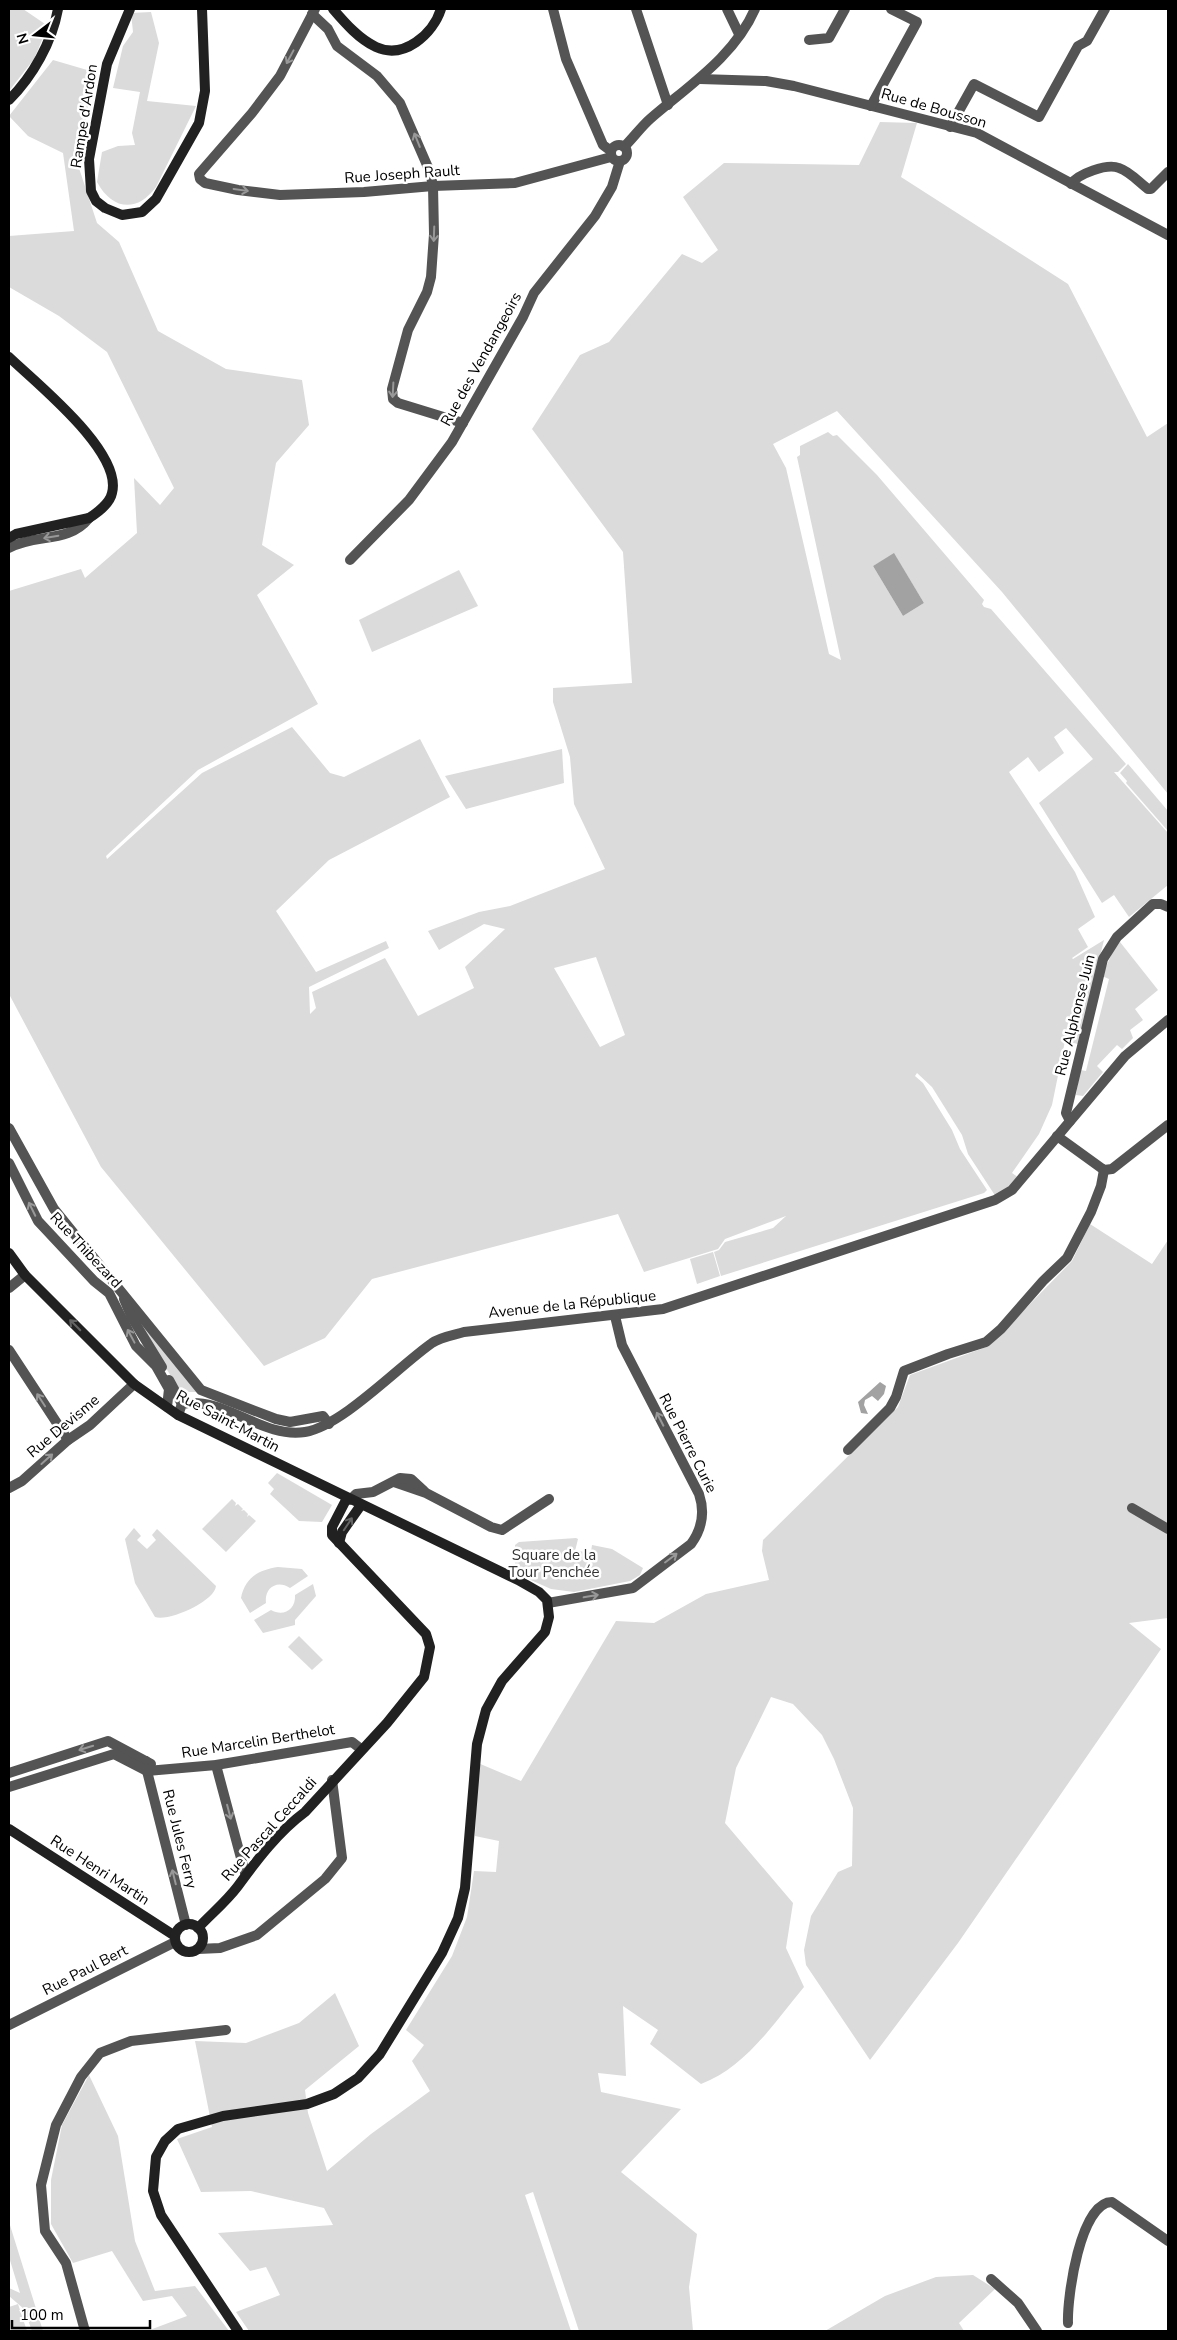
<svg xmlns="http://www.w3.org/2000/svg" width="1177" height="2340" font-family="'Nunito Sans',sans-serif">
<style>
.green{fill:#dbdbdb;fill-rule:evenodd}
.water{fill:#a2a2a2}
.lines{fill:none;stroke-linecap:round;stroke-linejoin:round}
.street{stroke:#545454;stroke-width:10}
.secondary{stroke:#212121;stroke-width:10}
.oneway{stroke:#989898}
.oneway2{stroke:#646464}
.labels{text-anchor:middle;stroke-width:5;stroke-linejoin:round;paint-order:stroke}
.street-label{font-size:15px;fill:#000;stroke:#fff}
.park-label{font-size:15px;fill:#323232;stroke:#fff}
</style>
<rect width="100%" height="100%" fill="#fff"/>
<g class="green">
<polygon points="9,9 23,9 48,26 34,59 9,91"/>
<path d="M151,12L159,43L147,101L196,106L156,187C137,213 112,210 97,182L102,152L118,146L135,145L132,133L140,92L113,88L123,46L133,32L131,13Z"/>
<path d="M53,60L94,72L78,165L97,223L119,242L158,331L226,369L302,380L309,425L276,463L262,545L294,565L257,595L318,704L198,770L106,856L107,859L202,773L292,727L330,773L344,777L420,739L450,797L329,860L276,911L316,972L386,941L389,948L309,987L310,1014L316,1008L312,992L385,958L418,1016L474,988L465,967L505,929L484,924L439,950L428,931L479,912L510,906L605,869L574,804L570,757L553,702V688L632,683L623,552L532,429L580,355L609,342L682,254L702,263L718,250L683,197L724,163L859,165L880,122L917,123L901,177L1068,284L1147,437L1168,423V794L1002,592L837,411L773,444L786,468L829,654L841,660L797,457L800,455V446L828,432L833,436L837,435L877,475L984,600L982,604L984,607L991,609L1126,764L1118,772H1114L1168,833V885L1129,917L1114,895L1102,903L1039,803L1093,759L1066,728L1054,737L1064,753L1039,772L1028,757L1009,772L1075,872L1095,917L1078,929L1088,947L1072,958L1073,959L1104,940L1078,1044L1065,1041L1052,1105L1039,1134L1012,1173L1019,1178L1006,1191L996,1197L968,1154L962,1135L932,1087L917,1073L915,1076L923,1083L952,1130L960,1149L987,1190L984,1193L721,1276L714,1252L719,1250L725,1242L773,1228L786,1216L725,1239L718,1249L644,1272L618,1214L372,1279L325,1338L264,1366L101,1167L9,994V591L81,569L85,578L137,533L134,478L160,505L174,488L107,352L59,316L9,287V236L74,231L63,153L28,136L9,116ZM894,554L924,603L903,616L873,566ZM596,957L625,1035L600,1047L554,968Z"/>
<polygon points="459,570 478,606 372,652 359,620"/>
<polygon points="562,749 564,783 466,809 445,776"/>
<polygon points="1128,764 1168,811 1168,831 1126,783 1127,781 1120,773"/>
<polygon points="1120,942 1158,990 1135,1009 1143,1020 1130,1030 1133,1038 1122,1049 1117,1045 1097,1066 1103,1072 1083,1096 1076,1095 1080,1070 1086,1071 1109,979 1102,976 1113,951"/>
<path d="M1090,1224L1152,1264L1168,1240V1618L1129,1623L1161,1649L958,1943L870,2060L806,1965L804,1950L811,1916L838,1872L852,1866L853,1808L834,1759L822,1735L793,1704L771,1697L736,1768L725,1823L793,1903L786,1948L804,1987C774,2023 745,2068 701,2084L650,2044L658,2030L623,2006L626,2076L598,2073L601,2092L681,2109L621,2172L697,2234L689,2287L693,2331H579L533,2192L525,2195L571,2331H249L236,2312L280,2295L266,2267L250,2271L218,2233L333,2225L324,2208L251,2191L201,2192L177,2139L212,2127L195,2041L246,2043L299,2023L335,1993L359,2046L305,2090L308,2113L327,2171L371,2134L430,2091L412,2061L424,2045L406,2030L452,1956L467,1917L474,1871L496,1872L499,1841L475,1836L478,1763L521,1781L616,1621L654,1623L706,1594L769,1580L762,1551L763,1540L898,1407L910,1375L989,1346L1072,1261Z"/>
<polygon points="713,1252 720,1276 697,1284 690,1259"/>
<polygon points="135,1312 197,1392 181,1392 132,1314"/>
<polygon points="277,1473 332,1505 322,1522 299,1521 270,1494 274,1489 268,1483"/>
<polygon points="232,1499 236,1503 235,1506 238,1504 243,1509 241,1511 244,1510 248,1514 247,1517 249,1515 256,1521 226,1552 202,1529"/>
<path d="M134,1528L141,1536L137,1540L147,1549L156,1540L152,1535L157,1529L216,1586C215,1601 169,1622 155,1617L135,1583L125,1539Z"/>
<polygon points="576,1538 578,1539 575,1551 591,1552 592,1545 612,1549 643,1568 640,1575 630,1581 574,1592 551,1589 515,1573 515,1545 519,1542"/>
<path d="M278,1567L302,1569L308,1576L290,1588C277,1579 264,1588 266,1603L250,1613L241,1598C245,1578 258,1570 278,1567Z"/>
<path d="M313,1584L316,1596L295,1620V1625L263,1633L254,1620L271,1610C283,1617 296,1610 295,1595Z"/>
<polygon points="299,1636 323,1660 312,1670 288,1647"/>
<polygon points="89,2075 118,2136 135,2241 155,2291 195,2286 229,2331 147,2331 187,2316 172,2296 143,2301 112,2251 73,2263 51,2224 51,2180 62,2125"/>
<polygon points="9,2222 43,2331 32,2331 24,2309 9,2296 9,2288 20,2293 9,2257"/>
<polygon points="973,2275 995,2289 959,2323 964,2331 825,2331 885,2296 936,2277"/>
<polygon points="18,2304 27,2331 9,2331 9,2307"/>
</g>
<g class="water">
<polygon points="894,553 924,603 903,616 873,566"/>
<polygon points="880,1382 886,1386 884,1394 878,1401 872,1396 865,1400 864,1405 868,1414 861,1413 858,1402"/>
</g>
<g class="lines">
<g class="street">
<polyline points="315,9 280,76 252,113 199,174 200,179 205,183 238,190 280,195 364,192 433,186 515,183 611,157"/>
<polyline points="553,9 566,59 603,145 611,151"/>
<polyline points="636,9 668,105"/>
<polyline points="727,9 739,34"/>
<polyline points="312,14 328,29 337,46 377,76 400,103 430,172 433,186 434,234 431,277 427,292 408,330 392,389 393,399 398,403 463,423"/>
<polyline points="809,40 829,38 845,9"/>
<polyline points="700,79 766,81 794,86 977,133 1168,235"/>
<polyline points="871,106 917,22 891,9"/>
<polyline points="950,127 974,84 1039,117 1078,46 1087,41 1105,9"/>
<circle cx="619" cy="153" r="8"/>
<path d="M624,147C633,138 641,127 650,119C688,86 734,57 755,9"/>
<path d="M1071,184C1078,174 1107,163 1119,168C1129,171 1139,182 1148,189H1151L1168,172"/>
<path d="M9,548C36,533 68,544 89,518"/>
<polyline points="350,560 409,500 452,442 523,317 534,293 595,216 612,187 620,161"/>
<polyline points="1070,1121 1066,1113 1103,959 1117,937 1153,904 1161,904 1168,907"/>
<polyline points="9,1128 54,1209 201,1390 276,1419 290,1422 323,1416 329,1424"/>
<polyline points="1057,1136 1104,1170 1112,1169 1168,1125"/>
<polyline points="9,1163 38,1221 94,1281 109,1293 136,1346 156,1366 169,1389 167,1407"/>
<polyline points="9,1288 25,1275"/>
<polyline points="124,1299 132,1318 162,1367"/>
<polyline points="9,1350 68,1440"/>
<polyline points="169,1380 182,1404"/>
<path d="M178,1415L182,1404C225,1396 262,1439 305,1432C342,1426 399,1366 432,1343C440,1337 454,1335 464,1332L663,1309L995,1200L1012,1190L1125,1056L1168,1020"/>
<polyline points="848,1450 890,1408 896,1397 904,1371 948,1354 986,1342 1001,1329 1043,1281 1067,1258 1091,1212 1101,1186 1104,1170"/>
<polyline points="394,1482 426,1493 491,1527 502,1530 549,1499"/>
<polyline points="9,1488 22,1481 68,1440 90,1425 134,1384"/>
<polyline points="350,1500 356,1494 373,1492 400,1478 411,1479 424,1491"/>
<polyline points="1132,1508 1168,1529"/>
<path d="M548,1603L633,1588L691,1544C702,1529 705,1512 699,1494L622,1345L615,1316"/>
<polyline points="146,1761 147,1771 186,1925"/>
<polyline points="216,1765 245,1873"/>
<polyline points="9,1773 108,1741 151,1764"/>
<polyline points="9,1787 114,1754 147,1771 216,1765 352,1742 361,1749"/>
<polyline points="198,1949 220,1948 257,1935 325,1879 342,1858 332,1780"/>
<polyline points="9,2025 175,1942"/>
<polyline points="991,2279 1018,2303 1037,2331"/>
<path d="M1068,2323C1067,2298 1080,2202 1112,2202L1168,2241"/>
<polyline points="85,2331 66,2263 45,2231 41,2185 56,2125 81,2077 100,2053 131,2041 226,2030"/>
</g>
<g class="secondary">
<polyline points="130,9 107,64 89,159 91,191 96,201 105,208 122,215 142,212 156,199 199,123 205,91 202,9"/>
<path d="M333,9C345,23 359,39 376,47C404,60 433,34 441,9"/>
<path d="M9,100C33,76 52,42 58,9"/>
<path d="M9,357C36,383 123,452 112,493C110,503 97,513 89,518L16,534L9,538"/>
<polyline points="9,1253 25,1275 134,1384 178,1415 518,1580 539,1592 547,1600 549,1617 545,1632 502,1681 486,1710 477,1744 465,1888 458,1918 442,1953 380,2054 358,2078 334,2094 307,2104 223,2116 178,2129 165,2141 156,2157 153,2191 161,2215 238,2331"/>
<polyline points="339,1543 342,1532 361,1505"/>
<polyline points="9,1829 175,1936"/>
<circle cx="189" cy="1938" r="14"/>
<path d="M198,1928C211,1914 226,1902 238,1886C257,1860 278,1832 305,1812L387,1723L424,1677L430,1647L426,1634L332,1535V1527L347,1498"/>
</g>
</g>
<defs><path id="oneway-shaft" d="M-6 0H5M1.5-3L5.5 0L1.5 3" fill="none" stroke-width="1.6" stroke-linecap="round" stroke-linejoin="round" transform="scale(1.25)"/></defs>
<g class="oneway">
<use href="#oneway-shaft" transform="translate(290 57) rotate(118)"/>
<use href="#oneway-shaft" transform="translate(417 140) rotate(-112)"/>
<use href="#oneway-shaft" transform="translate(241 190) rotate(8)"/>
<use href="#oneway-shaft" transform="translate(434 234) rotate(92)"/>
<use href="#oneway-shaft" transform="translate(393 390) rotate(93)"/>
<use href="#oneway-shaft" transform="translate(51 537) rotate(170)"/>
<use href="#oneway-shaft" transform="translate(32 1209) rotate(-116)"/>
<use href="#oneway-shaft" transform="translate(131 1336) rotate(-118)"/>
<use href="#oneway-shaft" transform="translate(41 1400) rotate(-123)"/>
<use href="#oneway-shaft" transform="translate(660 1419) rotate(-117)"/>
<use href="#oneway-shaft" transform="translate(47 1459) rotate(-42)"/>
<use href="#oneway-shaft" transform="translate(671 1558) rotate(-37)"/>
<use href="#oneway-shaft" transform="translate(591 1596) rotate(-10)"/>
<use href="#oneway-shaft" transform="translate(86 1748) rotate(163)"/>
<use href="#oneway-shaft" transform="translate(229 1812) rotate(75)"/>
<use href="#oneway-shaft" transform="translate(174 1877) rotate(-104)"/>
</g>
<g class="oneway2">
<use href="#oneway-shaft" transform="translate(75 1325) rotate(-135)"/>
<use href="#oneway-shaft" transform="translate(348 1524) rotate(-56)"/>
</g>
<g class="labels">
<g class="street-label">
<text transform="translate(934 108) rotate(16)" y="5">Rue de Bousson</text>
<text transform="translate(84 116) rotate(-81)" y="5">Rampe d'Ardon</text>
<text transform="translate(402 174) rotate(-4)" y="5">Rue Joseph Rault</text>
<text transform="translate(481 359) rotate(-61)" y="5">Rue des Vendangeoirs</text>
<text transform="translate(1075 1015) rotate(-76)" y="5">Rue Alphonse Juin</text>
<text transform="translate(86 1250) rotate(47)" y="5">Rue Thibezard</text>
<text transform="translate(572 1304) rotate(-6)" y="5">Avenue de la République</text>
<text transform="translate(228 1421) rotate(28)" y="5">Rue Saint-Martin</text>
<text transform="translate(63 1426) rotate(-40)" y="5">Rue Devisme</text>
<text transform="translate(688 1443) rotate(63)" y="5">Rue Pierre Curie</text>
<text transform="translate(258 1741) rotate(-9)" y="5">Rue Marcelin Berthelot</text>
<text transform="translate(269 1829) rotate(-48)" y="5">Rue Pascal Ceccaldi</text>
<text transform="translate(180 1839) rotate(76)" y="5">Rue Jules Ferry</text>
<text transform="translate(100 1870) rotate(33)" y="5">Rue Henri Martin</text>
<text transform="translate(85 1970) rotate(-27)" y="5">Rue Paul Bert</text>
</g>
<g class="park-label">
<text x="554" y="1560">Square de la<tspan x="554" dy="17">Tour Penchée</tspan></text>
</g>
</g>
<rect width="1177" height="2340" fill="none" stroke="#000000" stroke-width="20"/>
<g transform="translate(35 35) rotate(254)" stroke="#ffffff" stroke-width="4" paint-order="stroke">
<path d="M0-4L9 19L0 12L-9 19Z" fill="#000000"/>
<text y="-8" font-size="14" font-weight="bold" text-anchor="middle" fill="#000000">N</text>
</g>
<path d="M12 2320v8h138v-8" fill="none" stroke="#000000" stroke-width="2.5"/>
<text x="20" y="2320" font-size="15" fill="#000000" stroke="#ffffff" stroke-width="4" paint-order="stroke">100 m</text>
</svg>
